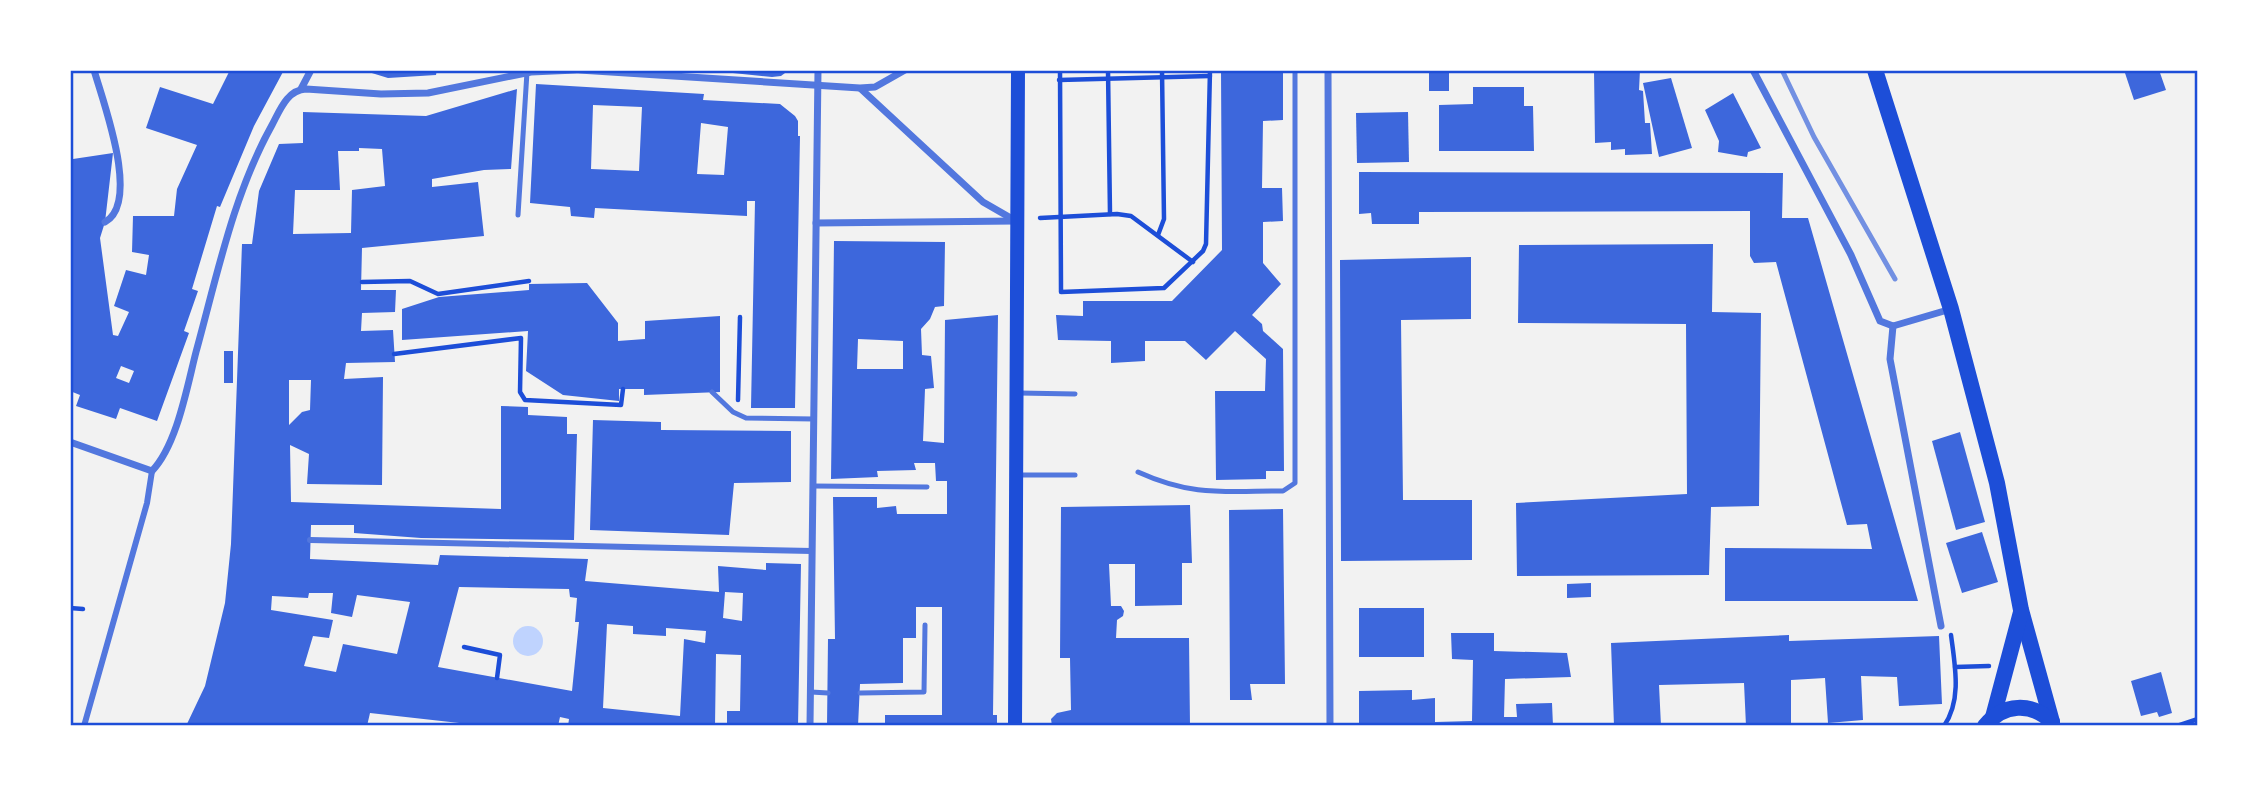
<svg xmlns="http://www.w3.org/2000/svg" width="2268" height="796" font-family="'Fira Sans',sans-serif">
<style>
.water{fill:#bfd3fe}
.building{fill:#3d67dc;fill-rule:evenodd}
.lines{fill:none;stroke-linecap:round;stroke-linejoin:round}
.path{stroke:#1d4ed8;stroke-width:4.5}
.service{stroke:#5277de;stroke-width:5}
.pedestrian{stroke:#5277de;stroke-width:6}
.minor{stroke:#5277de;stroke-width:7}
.secondary{stroke:#1d4ed8;stroke-width:14}
.primary{stroke:#1d4ed8;stroke-width:16}
.rail{stroke:#7290e2;stroke-width:5}
.neatline{fill:none;stroke:#1d4ed8;stroke-width:2.5}
</style>
<rect width="100%" height="100%" fill="#f2f2f2"/>
<circle class="water" cx="528" cy="641" r="15"/>
<g class="building">
<path d="M230,70H284L254,126L220,207L217,206L192,289L198,291L184,331L189,333L157,421L120,408L116,419L76,406L80,395L70,391V178L73,159L113,153L105,222L100,238L113,335L118,336L129,312L114,306L126,270L146,275L149,255L132,252L133,216H174L177,189L197,145L146,128L160,87L213,104ZM121,366L134,371L129,383L116,378Z"/>
<polygon points="362,70 437,70 436,75 388,78"/>
<polygon points="704,70 789,70 781,76 772,77"/>
<polygon points="1221,70 1283,70 1283,120 1263,121 1262,188 1282,188 1283,221 1263,222 1263,263 1281,284 1252,315 1262,324 1263,331 1283,349 1284,471 1266,471 1266,479 1216,480 1215,391 1265,391 1266,359 1235,331 1206,360 1185,341 1145,341 1145,361 1111,363 1111,341 1058,340 1056,315 1083,316 1083,301 1172,301 1222,250"/>
<rect x="1429" y="70" width="20" height="21"/>
<polygon points="1594,70 1640,70 1639,90 1643,91 1645,123 1650,123 1652,154 1625,155 1625,149 1611,150 1611,142 1595,143"/>
<polygon points="2124,70 2159,70 2166,90 2134,100"/>
<polygon points="1671,78 1692,148 1659,157 1643,83"/>
<path d="M536,84L704,94L703,100L780,104L795,116L798,121V136H800L795,408H751L755,201H747V216L595,208L594,218L571,216L570,207L530,203ZM593,105L642,107L639,171L591,169ZM701,123L728,127L724,175L697,174Z"/>
<polygon points="1473,87 1524,87 1524,106 1533,106 1534,151 1439,151 1439,105 1473,104"/>
<path d="M517,89L511,169L484,170L432,179V187L478,182L484,236L362,248L361,290H396L395,312L362,313L361,331L393,330L395,362L346,363L344,379L383,377L382,485L307,484L309,454L290,445L291,502L501,509V406L528,407V415L567,417V434H577L574,540L421,538L354,533V525H311L310,559L438,565L440,555L588,559L585,581L719,592L718,566L766,570V563L801,564L798,726H727V711H740L741,655L716,654L715,726H568L569,719L560,717L558,726H486L370,713L367,726H186L205,686L225,603L231,544L242,244H252L259,191L279,144L303,143V112L426,116ZM359,148L382,149L385,186L352,190L351,233L293,234L295,190H340L338,151H359ZM289,380H311L310,410L302,412L289,425ZM459,587L569,589L570,597L577,598L575,622H579L572,691L438,667ZM725,592L743,593L742,621L723,618ZM309,593H333L331,613L352,617L357,595L410,602L397,654L343,644L336,672L304,666L313,636L329,638L333,620L271,610L272,596L308,598ZM607,624L633,626V634L666,636V628L706,631L705,643L684,639L680,716L603,708Z"/>
<polygon points="1733,93 1761,148 1748,152 1747,157 1718,152 1719,141 1705,110"/>
<polygon points="1408,112 1409,162 1357,163 1356,113"/>
<polygon points="1359,172 1783,173 1782,218 1808,218 1918,601 1725,601 1725,548 1872,549 1867,524 1847,525 1776,262 1754,263 1750,256 1750,211 1419,212 1419,224 1372,224 1371,213 1359,214"/>
<path d="M834,241L945,242L944,306L935,307L930,319L921,329L922,355L931,356L934,388L925,389L923,441L944,443L945,320L998,315L993,715H997V726H885V715H942V607H916V638H903V683L860,684L858,726H827L828,639H835L833,497H877V508L896,506L897,514H947V481H936L935,463H914L916,470L877,471L878,477L831,479ZM858,339L903,341V369H857Z"/>
<polygon points="1713,244 1712,312 1761,313 1759,506 1711,507 1709,575 1517,576 1516,503 1687,494 1686,324 1518,323 1519,245"/>
<polygon points="1471,257 1471,319 1401,320 1403,500 1472,500 1472,560 1341,561 1340,260"/>
<polygon points="587,283 618,323 618,341 645,339 645,321 720,316 720,392 644,395 644,389 619,389 619,401 563,395 526,371 528,331 402,340 402,309 439,297 529,290 529,284"/>
<rect x="224" y="351" width="9" height="32"/>
<polygon points="593,420 661,422 661,430 791,431 791,482 734,483 729,535 590,530"/>
<polygon points="1960,432 1985,522 1956,530 1932,441"/>
<polygon points="1190,505 1192,563 1182,563 1182,605 1135,606 1135,564 1109,564 1111,606 1121,606 1124,611 1123,616 1117,620 1116,638 1189,638 1190,726 1052,726 1051,719 1057,713 1071,710 1070,658 1060,658 1061,507"/>
<polygon points="1283,509 1285,684 1250,684 1252,700 1230,700 1229,510"/>
<polygon points="1982,532 1998,582 1962,593 1946,543"/>
<polygon points="1591,583 1591,597 1567,598 1567,584"/>
<rect x="1359" y="608" width="65" height="49"/>
<polygon points="1451,633 1494,633 1494,651 1567,653 1571,677 1505,679 1504,717 1517,717 1516,704 1552,703 1553,726 1359,726 1359,691 1412,690 1412,700 1435,698 1435,722 1472,721 1473,660 1452,659"/>
<polygon points="1789,635 1789,641 1939,636 1942,704 1899,706 1897,677 1861,676 1863,720 1828,723 1825,678 1791,680 1791,725 1746,726 1744,683 1659,685 1661,726 1614,726 1611,643"/>
<polygon points="2161,672 2172,713 2159,717 2157,712 2141,716 2131,681"/>
</g>
<g class="lines">
<g class="path">
<polyline points="1060,70 1061,292 1164,288 1203,251 1206,244 1210,70"/>
<polyline points="1108,70 1110,214"/>
<polyline points="1059,80 1210,76"/>
<polyline points="1040,218 1117,214 1131,216 1193,262"/>
<polyline points="1158,235 1164,219 1162,70"/>
<polyline points="362,282 410,281 438,294 529,281"/>
<polyline points="394,354 521,338 520,392 525,400 621,405 623,389"/>
<polyline points="738,400 740,317"/>
<polyline points="70,608 83,609"/>
<polyline points="464,647 500,655 497,678"/>
<polyline points="1955,667 1989,666"/>
<path d="M1944,726C1962,700 1955,666 1951,635"/>
<polyline points="2177,726 2198,719"/>
</g>
<g class="service">
<polyline points="518,215 527,72"/>
<polyline points="712,392 733,412 746,418 814,419"/>
<polyline points="1019,393 1075,394"/>
<path d="M1138,472C1193,497 1225,491 1283,491L1295,483V70"/>
<polyline points="1019,475 1075,475"/>
<polyline points="813,486 927,487"/>
<polyline points="811,692 828,693"/>
<polyline points="860,693 924,692 925,625"/>
</g>
<g class="pedestrian">
<polyline points="310,540 812,551"/>
<polyline points="84,726 147,503 152,471"/>
</g>
<g class="minor">
<path d="M94,70C103,102 141,202 105,222"/>
<polyline points="579,70 860,88 875,87 905,70"/>
<polyline points="1328,70 1330,726"/>
<polyline points="1753,70 1851,255 1880,321 1893,326 1951,309"/>
<polyline points="301,89 311,70"/>
<polyline points="861,89 983,202 1016,221"/>
<polyline points="816,223 1016,221"/>
<polyline points="1893,326 1890,359 1941,626"/>
<path d="M70,442L152,471C177,445 187,387 196,352C217,276 233,195 272,125C280,110 287,90 306,89L381,94L428,93L531,72L576,70"/>
<polyline points="810,726 818,70"/>
</g>
<polyline class="secondary" points="1015,726 1018,70"/>
<g class="primary">
<polyline points="1875,70 1951,309 1997,483 2021,610 2052,722"/>
<polyline points="1993,717 2021,612"/>
<path d="M1985,726C2003,703 2032,702 2052,722"/>
</g>
<polyline class="rail" points="1782,70 1814,137 1895,279"/>
</g>
<rect width="2268" height="796" fill="none" stroke="#ffffff" stroke-width="144"/>
<rect x="72" y="72" width="2124" height="652" class="neatline"/>
</svg>
